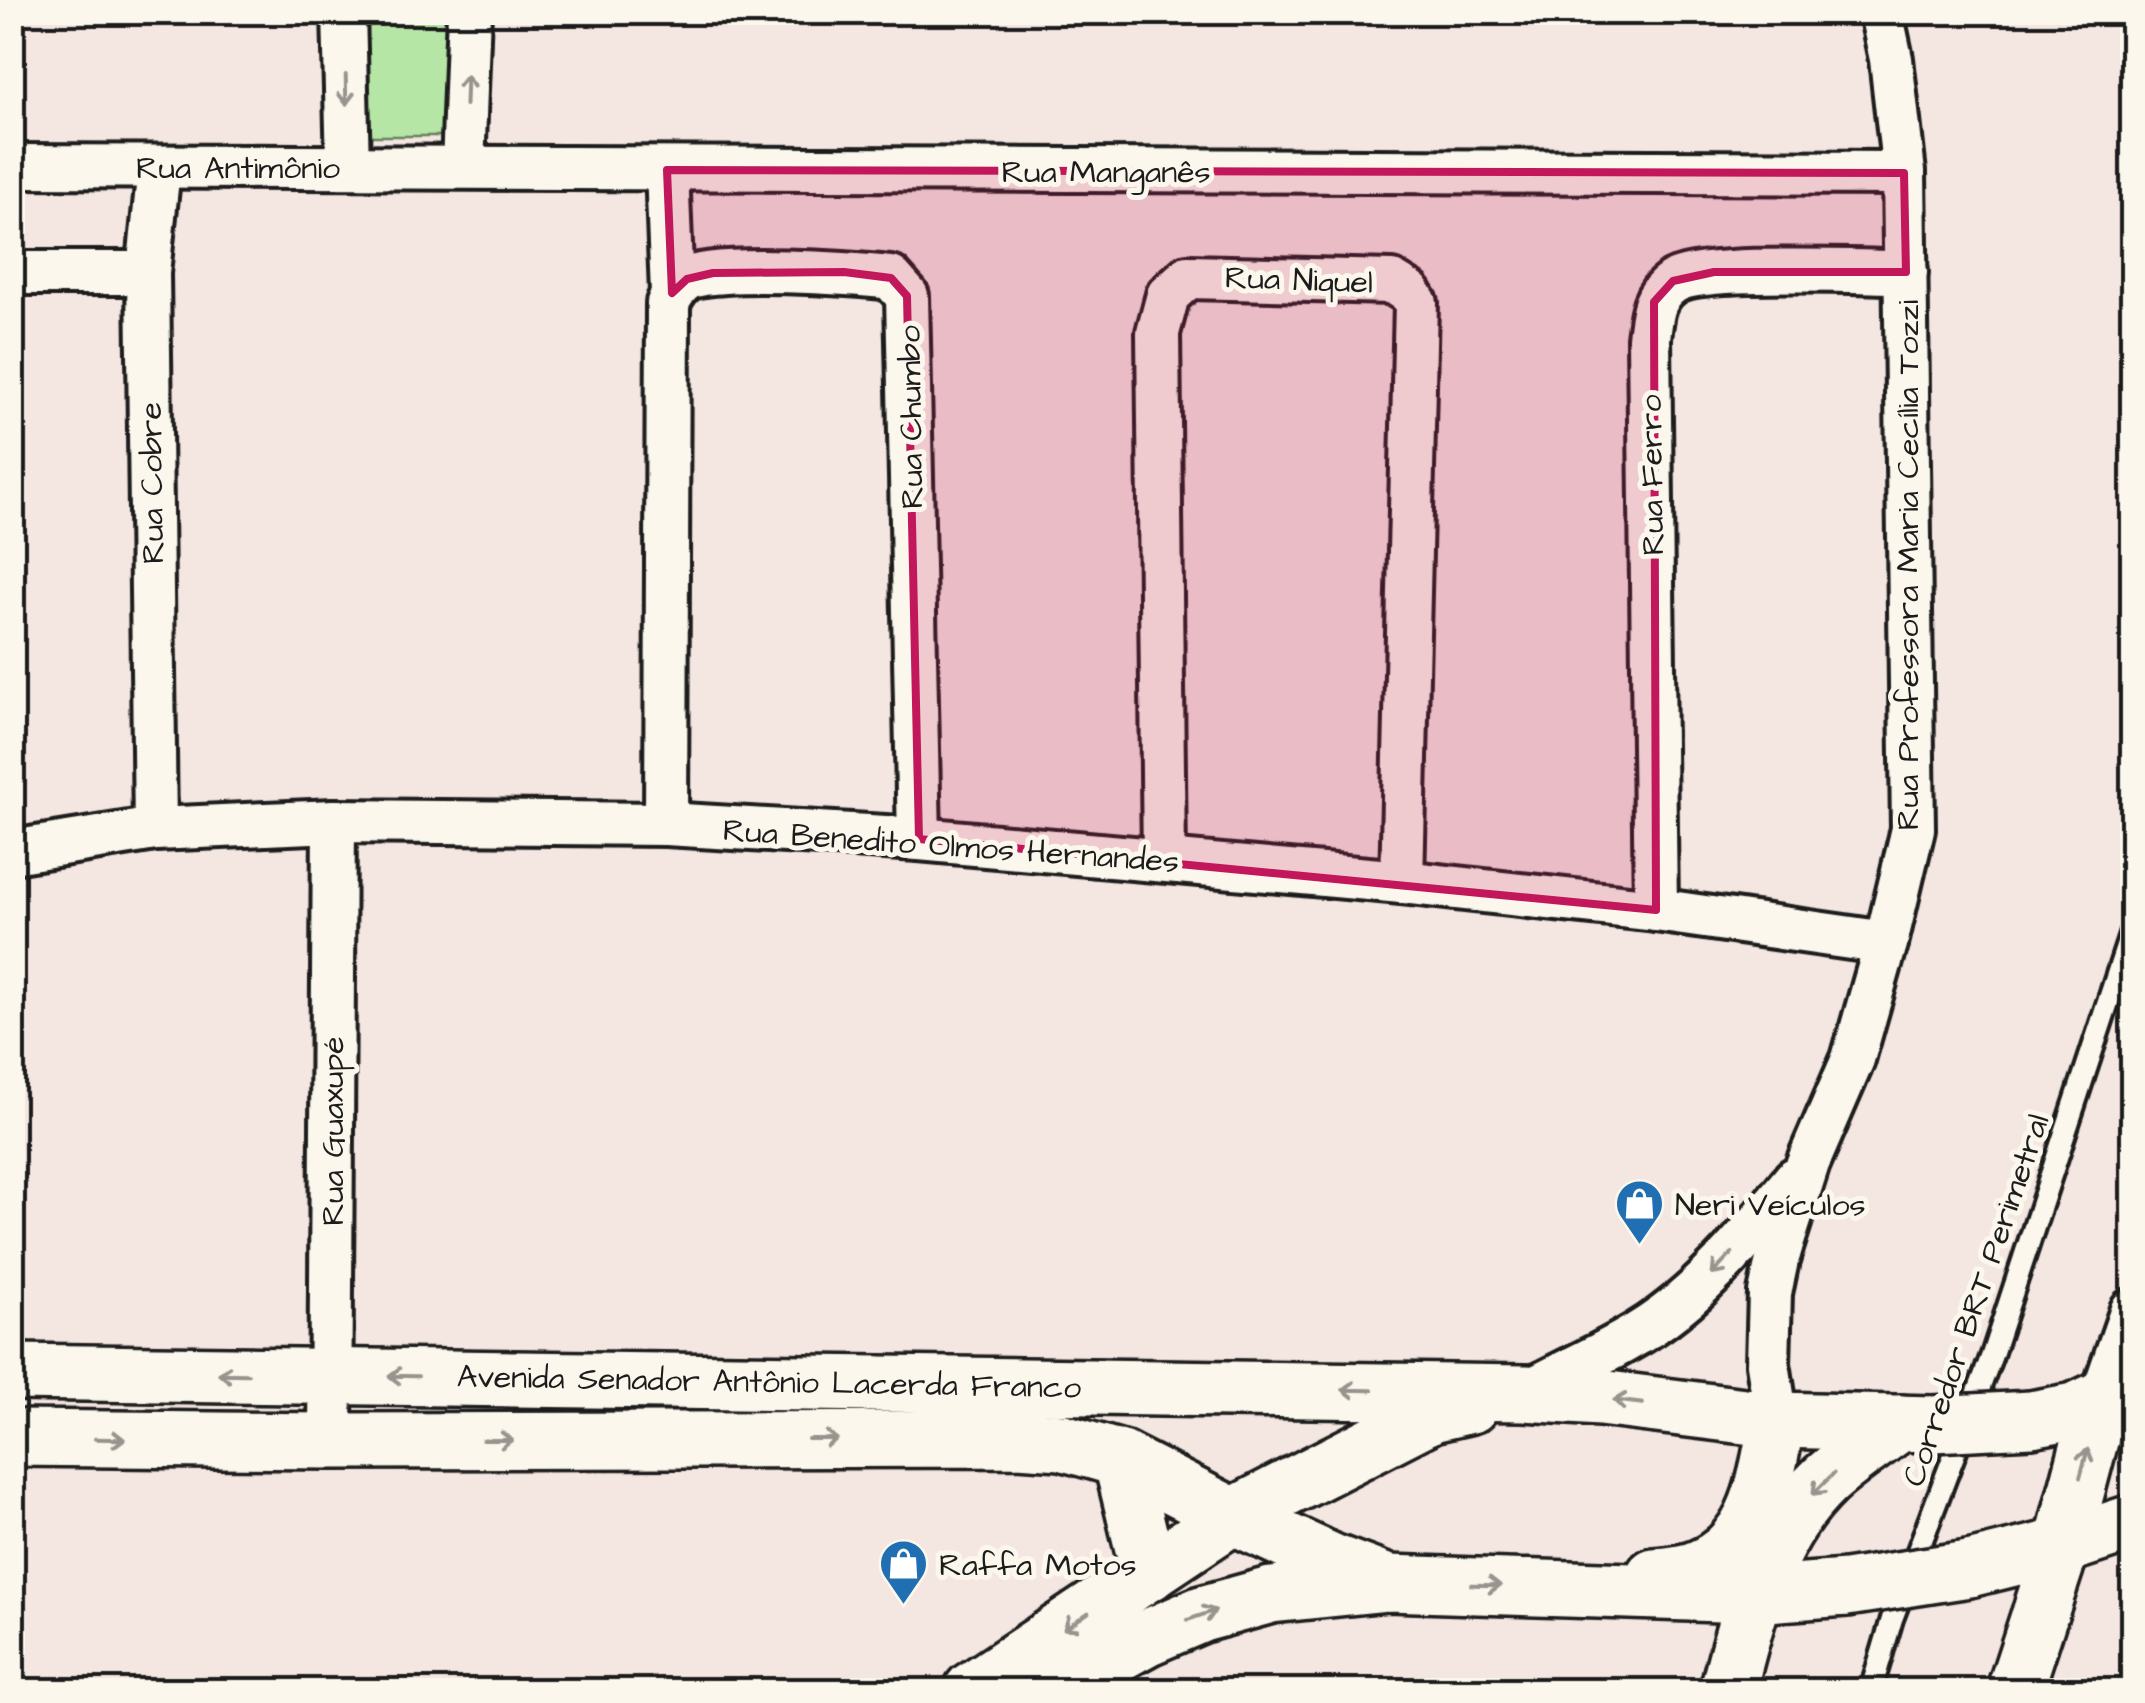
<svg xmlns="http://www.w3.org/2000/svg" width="2145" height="1703" font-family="'Architects Daughter',sans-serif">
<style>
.green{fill:#b6e6a6;stroke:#698161;stroke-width:2.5}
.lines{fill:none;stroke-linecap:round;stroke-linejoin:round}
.lane-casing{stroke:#1c1c1c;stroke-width:28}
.street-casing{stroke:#1c1c1c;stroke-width:50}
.secondary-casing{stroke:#1c1c1c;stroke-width:62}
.primary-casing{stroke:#1c1c1c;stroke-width:62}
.lane{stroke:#fbf7ec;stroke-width:20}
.street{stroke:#fbf7ec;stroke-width:42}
.secondary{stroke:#fbf7ec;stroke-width:55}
.primary{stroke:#fbf7ec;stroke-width:55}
.primary-bridge-casing{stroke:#1c1c1c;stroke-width:62;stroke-linecap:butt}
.primary-bridge{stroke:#fbf7ec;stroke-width:55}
.oneway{stroke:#97948e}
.marked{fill:#c2185b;fill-opacity:0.2;stroke:#c2185b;stroke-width:8;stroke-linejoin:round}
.labels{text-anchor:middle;stroke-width:10;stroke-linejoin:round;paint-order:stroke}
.street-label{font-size:32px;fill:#1c1c1c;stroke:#fbf7ec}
.poi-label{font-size:32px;fill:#1c1c1c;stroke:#fbf7ec;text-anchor:start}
</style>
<rect width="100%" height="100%" fill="#f4e6e1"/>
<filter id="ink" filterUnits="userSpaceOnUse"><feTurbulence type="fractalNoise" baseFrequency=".01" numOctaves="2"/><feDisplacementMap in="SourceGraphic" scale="20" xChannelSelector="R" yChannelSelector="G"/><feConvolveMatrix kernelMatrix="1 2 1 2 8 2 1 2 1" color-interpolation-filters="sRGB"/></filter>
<g filter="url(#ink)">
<polygon class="green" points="352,13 461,13 457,136 355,136"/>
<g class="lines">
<defs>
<polyline id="lane" points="1871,1690 1892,1619 1992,1355 2132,929"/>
<g id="street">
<polyline points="344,12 348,167"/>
<polyline points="12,166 1904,173"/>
<polyline points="463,167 469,12"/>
<polyline points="667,170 672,293"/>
<polyline points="12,273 148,273"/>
<path d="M666,824L668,303C672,295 678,284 687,279C714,264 856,274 891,278L907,296L919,839"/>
<polyline points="155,829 148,273 159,168"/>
<polyline points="12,852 155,829 334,821 666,824 919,839 1402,882 1656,910 1886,943"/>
<polyline points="1164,860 1158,333 1168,295 1188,277 1392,282 1410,293 1416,303 1402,882"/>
<path d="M1656,910L1649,338C1652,317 1652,297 1672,283C1700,264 1863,272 1906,272"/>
<path d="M1525,1393C1574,1366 1630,1344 1673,1309C1720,1272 1757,1225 1795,1179"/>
<polyline points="2101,1399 2132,1310"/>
<polyline points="1777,1420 1768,1364 1770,1293 1777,1260 1808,1163 1853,1059 1886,943 1913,829 1904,173 1891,59 1881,12"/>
<polyline points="330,1441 334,821"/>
</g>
<g id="secondary">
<path d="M1728,1690C1747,1616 1767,1535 1825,1480C1848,1459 1874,1442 1900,1423"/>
<polyline points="2015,1690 2062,1546 2101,1399"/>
</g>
<g id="primary">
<polyline points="12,1372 1525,1393 1600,1398 1777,1420 1933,1424"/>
<polyline points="2031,1419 2075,1411 2132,1384"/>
<polyline points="12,1438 330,1441 1018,1439 1062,1442 1121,1459 1233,1516 1332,1562 1388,1583"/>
<polyline points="1121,1459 1149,1573"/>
<polyline points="1969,1569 2062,1546 2132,1523"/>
<path d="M1654,1576C1667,1575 1681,1574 1693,1570C1759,1548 1766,1479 1777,1420"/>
<polyline points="972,1690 1233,1516 1432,1414 1471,1405"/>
<polyline points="1052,1690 1146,1638 1202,1614 1271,1595 1388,1583 1752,1595 1846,1588"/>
</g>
</defs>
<use href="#lane" class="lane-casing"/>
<use href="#street" class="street-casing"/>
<use href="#secondary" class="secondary-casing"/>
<use href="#primary" class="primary-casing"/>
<use href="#lane" class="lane"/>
<use href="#street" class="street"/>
<use href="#secondary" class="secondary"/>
<use href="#primary" class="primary"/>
<defs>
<g id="primary-bridge">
<polyline points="1933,1424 2031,1419"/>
<polyline points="1846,1588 1969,1569"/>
</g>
</defs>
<use href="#primary-bridge" class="primary-bridge-casing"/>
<use href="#primary-bridge" class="primary-bridge"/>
</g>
<defs><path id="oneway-shaft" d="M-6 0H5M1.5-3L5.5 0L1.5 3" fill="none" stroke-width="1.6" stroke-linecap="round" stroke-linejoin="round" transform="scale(2.5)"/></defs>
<g class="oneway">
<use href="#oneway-shaft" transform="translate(346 90) rotate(89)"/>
<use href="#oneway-shaft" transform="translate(466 90) rotate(-88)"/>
<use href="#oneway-shaft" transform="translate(1722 1264) rotate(133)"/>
<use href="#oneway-shaft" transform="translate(233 1374) rotate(-179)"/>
<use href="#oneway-shaft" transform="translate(403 1376) rotate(-179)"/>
<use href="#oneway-shaft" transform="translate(1357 1390) rotate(-179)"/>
<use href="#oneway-shaft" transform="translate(1628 1402) rotate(-173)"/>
<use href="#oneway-shaft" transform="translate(110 1439) rotate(1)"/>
<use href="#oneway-shaft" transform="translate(823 1439)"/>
<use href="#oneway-shaft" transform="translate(498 1440)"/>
<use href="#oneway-shaft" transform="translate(2084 1463) rotate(-75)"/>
<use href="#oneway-shaft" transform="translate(1823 1484) rotate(135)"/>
<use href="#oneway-shaft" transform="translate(1486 1585) rotate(1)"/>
<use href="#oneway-shaft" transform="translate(1202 1615) rotate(-19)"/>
<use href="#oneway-shaft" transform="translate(1076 1621) rotate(146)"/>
</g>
</g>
<path class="marked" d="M667,170L1904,173L1906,272H1714L1673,281L1654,302L1656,910L919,839L907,296L891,278L844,272L713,273L687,279L672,293Z"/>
<defs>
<symbol id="shop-pin" viewBox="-11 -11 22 30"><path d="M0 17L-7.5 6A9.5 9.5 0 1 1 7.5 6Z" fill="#1f6fb2" stroke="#fbf7ec"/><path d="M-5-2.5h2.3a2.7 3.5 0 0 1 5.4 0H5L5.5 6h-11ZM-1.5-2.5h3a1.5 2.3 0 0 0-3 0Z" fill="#fff"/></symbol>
</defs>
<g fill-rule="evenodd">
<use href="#shop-pin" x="1612" y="1176" width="55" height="75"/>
<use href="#shop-pin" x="876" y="1536" width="55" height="75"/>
</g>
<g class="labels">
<g class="street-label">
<text x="238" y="178">Rua Antimônio</text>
<text x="1106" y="182">Rua Manganês</text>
<text transform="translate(1299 279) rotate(2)" y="11">Rua Niquel</text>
<text transform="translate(910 417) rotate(-91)" y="11">Rua Chumbo</text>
<text transform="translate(1651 475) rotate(-91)" y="11">Rua Ferro</text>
<text transform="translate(151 483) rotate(-91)" y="11">Rua Cobre</text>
<text transform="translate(1907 565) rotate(-90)" y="11">Rua Professora Maria Cecília Tozzi</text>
<text transform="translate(951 845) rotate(4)" y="11">Rua Benedito Olmos Hernandes</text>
<text transform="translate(332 1131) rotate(-90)" y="11">Rua Guaxupé</text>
<text transform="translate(1975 1300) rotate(-71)" y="11">Corredor BRT Perimetral</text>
<text transform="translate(769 1381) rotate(1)" y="11">Avenida Senador Antônio Lacerda Franco</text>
</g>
<g class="poi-label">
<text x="1675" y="1215">Neri Veículos</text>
<text x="939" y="1575">Raffa Motos</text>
</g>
</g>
<rect width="2145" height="1703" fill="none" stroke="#fbf7ec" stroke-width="50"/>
<rect x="25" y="25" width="2095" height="1653" fill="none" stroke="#1c1c1c" stroke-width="4" filter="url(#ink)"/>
</svg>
